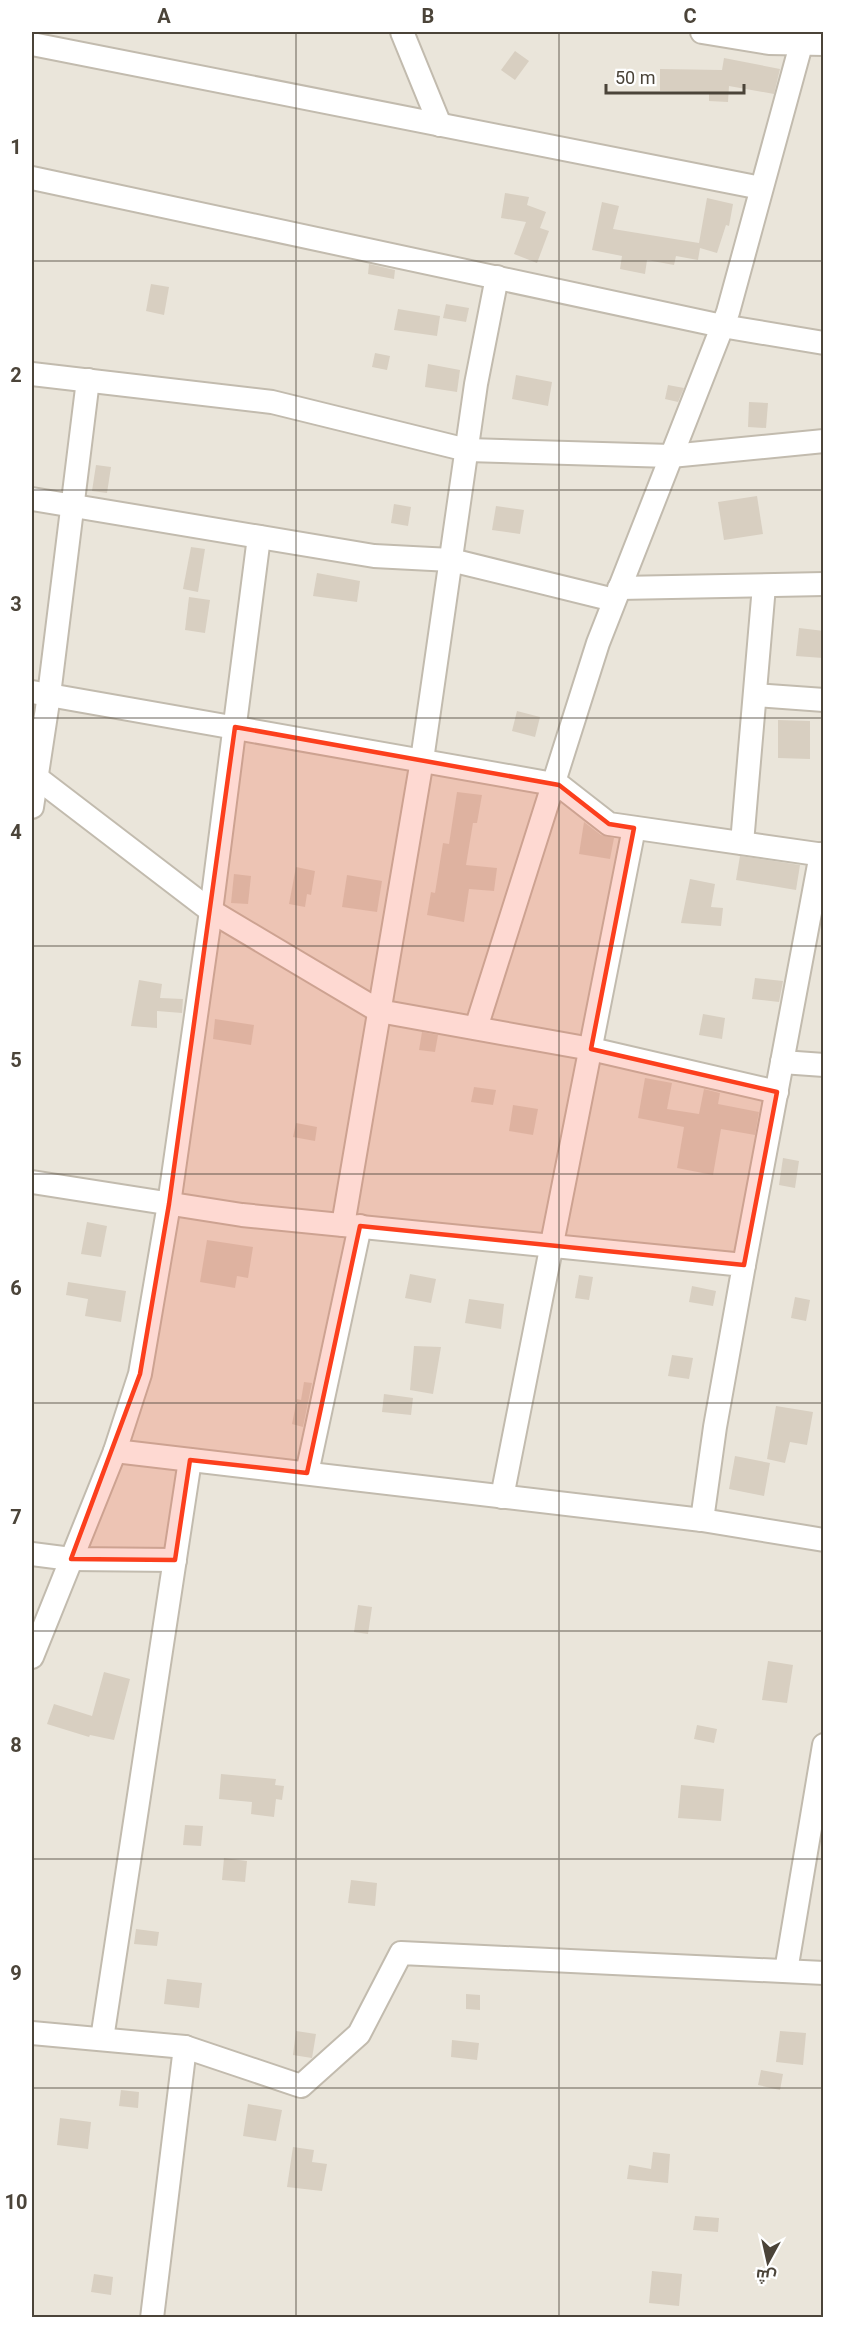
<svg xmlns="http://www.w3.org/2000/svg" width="855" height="2349" font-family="Roboto,Cairo,sans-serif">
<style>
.residential{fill:#eae5da}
.building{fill:#d8cfc1}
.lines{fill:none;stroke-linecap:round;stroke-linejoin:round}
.street-casing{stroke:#c2bbae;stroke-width:26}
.street{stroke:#fff;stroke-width:22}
.marked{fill:#fc3f1d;fill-opacity:0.2;stroke:#fc3f1d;stroke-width:4.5;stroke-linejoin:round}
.grid{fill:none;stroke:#4b4439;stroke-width:1.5;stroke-opacity:0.55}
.neatline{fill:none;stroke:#4b4439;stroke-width:2}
.grid-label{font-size:20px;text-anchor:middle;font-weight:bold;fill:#4b4439}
</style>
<rect width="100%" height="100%" fill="#f6f3ec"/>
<rect class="residential" x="32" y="32" width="791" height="2285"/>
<g class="building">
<polygon points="515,51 529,61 515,80 501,70"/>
<polygon points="724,58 780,69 774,94 729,86 728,102 709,101 709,92 660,91 660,69 722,70"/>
<polygon points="505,193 529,197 527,205 546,212 540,228 549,231 537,263 514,254 526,222 501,218"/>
<polygon points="707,198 733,204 729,226 726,225 717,253 700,248 698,260 676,256 674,265 647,260 645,274 620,269 622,256 592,250 602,202 619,206 613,229 699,243"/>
<polygon points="369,264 395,270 394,279 368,274"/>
<polygon points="151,284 169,287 164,315 146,311"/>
<polygon points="446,304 469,308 466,322 443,318"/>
<polygon points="398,309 440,316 437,336 394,330"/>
<polygon points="375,353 390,356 387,370 372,367"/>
<polygon points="428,364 460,370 457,392 425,387"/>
<polygon points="516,375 552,382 548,406 512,399"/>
<polygon points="668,385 684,388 678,402 665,399"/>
<polygon points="749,402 768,403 766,428 748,427"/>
<polygon points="96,465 111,467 107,493 92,491"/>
<polygon points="757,496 763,534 724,540 718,502"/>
<polygon points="394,504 411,507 408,526 391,523"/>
<polygon points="496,506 524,510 520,534 492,530"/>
<polygon points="191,547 205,549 198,592 183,589"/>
<polygon points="317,573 360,581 357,602 313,596"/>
<polygon points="189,597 210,600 205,633 185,630"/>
<polygon points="799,628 824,631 823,658 796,656"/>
<polygon points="517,711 540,717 535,737 512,731"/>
<polygon points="778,720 810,721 810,759 778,758"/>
<polygon points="457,792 482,795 477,823 473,823 466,865 497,868 494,891 469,889 464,922 427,915 431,892 435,893 443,843 449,844"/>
<polygon points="584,822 601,835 614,838 610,859 579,854"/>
<polygon points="740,856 800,865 796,890 736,880"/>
<polygon points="296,867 315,871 311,895 307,894 305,907 289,904"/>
<polygon points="234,874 251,876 248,904 231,903"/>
<polygon points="347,875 382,881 377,912 342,907"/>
<polygon points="690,879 715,884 711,907 723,908 721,926 681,923"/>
<polygon points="755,978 783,981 779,1002 752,999"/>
<polygon points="139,980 162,984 160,998 183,999 182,1013 157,1011 157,1028 131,1026"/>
<polygon points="703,1014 725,1018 722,1039 699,1035"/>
<polygon points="215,1019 254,1025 251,1045 213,1039"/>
<polygon points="422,1032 438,1035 435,1052 419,1050"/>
<polygon points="645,1078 672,1083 667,1109 699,1114 704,1089 720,1093 718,1104 759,1112 755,1135 721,1129 713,1175 677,1168 684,1127 638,1118"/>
<polygon points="474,1087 496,1090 493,1105 471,1102"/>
<polygon points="513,1105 538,1109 533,1135 509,1131"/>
<polygon points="296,1123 317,1127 315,1141 293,1137"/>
<polygon points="783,1158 799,1161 795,1188 779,1185"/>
<polygon points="87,1222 107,1226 101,1257 81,1254"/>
<polygon points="207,1240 253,1247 248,1278 237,1276 235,1288 200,1282"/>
<polygon points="410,1274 436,1279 431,1303 405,1298"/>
<polygon points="579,1275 593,1277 589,1300 575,1298"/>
<polygon points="68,1282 126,1291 121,1322 85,1316 88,1299 66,1295"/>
<polygon points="692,1286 716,1291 713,1306 689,1302"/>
<polygon points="795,1297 810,1300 806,1321 791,1318"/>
<polygon points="469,1299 504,1304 501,1329 465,1323"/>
<polygon points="414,1346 441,1347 433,1394 410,1390"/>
<polygon points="672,1355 693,1358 689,1379 668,1376"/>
<polygon points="304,1382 312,1383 303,1427 292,1424 297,1399 301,1400"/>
<polygon points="384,1394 413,1398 411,1415 382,1412"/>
<polygon points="776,1406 813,1412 807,1445 790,1442 785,1463 767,1459"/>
<polygon points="735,1456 770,1463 764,1496 729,1489"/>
<polygon points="358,1605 372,1607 368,1634 354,1632"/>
<polygon points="768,1661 793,1665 787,1703 762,1700"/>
<polygon points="104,1672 130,1679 114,1740 90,1735 89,1737 47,1724 54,1704 92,1716"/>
<polygon points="697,1725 717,1729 714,1743 694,1739"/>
<polygon points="221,1774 276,1779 275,1785 284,1786 282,1800 276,1799 274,1817 251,1814 252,1802 219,1799"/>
<polygon points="681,1785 724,1789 721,1821 678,1818"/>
<polygon points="185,1825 203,1826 201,1846 183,1845"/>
<polygon points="224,1858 247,1861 245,1882 222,1880"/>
<polygon points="351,1880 377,1883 375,1906 348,1903"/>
<polygon points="136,1929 159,1932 157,1946 134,1944"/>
<polygon points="167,1979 202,1983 199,2008 164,2004"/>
<polygon points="466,1994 480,1995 480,2010 466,2009"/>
<polygon points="296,2031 316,2034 312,2058 293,2055"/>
<polygon points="780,2031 806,2033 803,2065 776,2062"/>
<polygon points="452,2040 479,2043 477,2060 451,2057"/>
<polygon points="761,2070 783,2074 780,2090 758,2085"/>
<polygon points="121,2090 139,2092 138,2108 119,2106"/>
<polygon points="248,2104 282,2110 276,2141 243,2136"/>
<polygon points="60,2118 91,2122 88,2149 57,2145"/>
<polygon points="293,2147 314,2150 312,2162 327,2164 322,2191 287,2187"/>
<polygon points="653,2152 670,2154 668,2183 627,2179 629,2165 651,2169"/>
<polygon points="695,2216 719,2218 718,2232 693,2230"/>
<polygon points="652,2271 682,2274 679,2306 649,2303"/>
<polygon points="94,2274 113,2277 111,2295 91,2292"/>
</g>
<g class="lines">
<defs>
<g id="street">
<polyline points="402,32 440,125"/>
<polyline points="702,32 769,43 824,44"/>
<polyline points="32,44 761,188"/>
<polyline points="32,178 722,326 824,343"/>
<polyline points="32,374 272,402 467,450 671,456 824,441"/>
<polyline points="32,499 374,556 451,560 614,600"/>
<polyline points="619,588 824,584"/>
<polyline points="32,692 559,785 609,824 824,855"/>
<polyline points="755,695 824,700"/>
<polyline points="36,777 211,911 379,1011 591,1049 777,1092"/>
<polyline points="32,807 49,695 88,380"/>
<polyline points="742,843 764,586"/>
<polyline points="476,1028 598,643 728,312 799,52 801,32"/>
<polyline points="782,1062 824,1065"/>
<polyline points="32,1182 242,1215 744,1265 715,1427 702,1520"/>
<polyline points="343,1225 422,760 476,384 497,277"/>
<polyline points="744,1265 821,854"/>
<polyline points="115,1451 140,1374 169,1204 211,911 259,537"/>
<polyline points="307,1473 360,1226"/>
<polyline points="502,1497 634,828"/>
<polyline points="32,1554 71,1559 175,1560"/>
<polyline points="32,1657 115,1451 702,1520 824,1540"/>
<polyline points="786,1971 824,1745"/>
<polyline points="32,2033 185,2047 301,2086 359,2034 401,1953 824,1973"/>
<polyline points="102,2039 190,1460"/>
<polyline points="152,2318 185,2047"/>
</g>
</defs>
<use href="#street" class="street-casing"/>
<use href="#street" class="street"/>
</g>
<path class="marked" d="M235,727L559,785L609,824L634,828L591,1049L777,1092L744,1265L360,1226L307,1473L190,1460L175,1560L71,1559L140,1374L169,1204Z"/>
<path class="grid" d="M296,32V2318M559,32V2318M32,261H824M32,490H824M32,718H824M32,946H824M32,1174H824M32,1403H824M32,1631H824M32,1859H824M32,2088H824"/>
<rect width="855" height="2349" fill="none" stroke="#ffffff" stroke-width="66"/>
<g transform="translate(768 2262) rotate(188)" stroke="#ffffff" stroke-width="4.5" paint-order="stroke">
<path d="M0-4.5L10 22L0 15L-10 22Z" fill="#4b4439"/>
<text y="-9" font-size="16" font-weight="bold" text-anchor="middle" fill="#4b4439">ش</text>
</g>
<path d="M606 84v9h138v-9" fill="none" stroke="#4b4439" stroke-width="3"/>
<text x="615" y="84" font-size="18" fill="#4b4439" stroke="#ffffff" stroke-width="4.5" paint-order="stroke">50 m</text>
<rect x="33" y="33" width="789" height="2283" class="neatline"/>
<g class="grid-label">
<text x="164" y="23">A</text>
<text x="428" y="23">B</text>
<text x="690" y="23">C</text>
<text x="16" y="154">1</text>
<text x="16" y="382">2</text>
<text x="16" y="611">3</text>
<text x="16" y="839">4</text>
<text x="16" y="1067">5</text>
<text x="16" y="1295">6</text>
<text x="16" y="1524">7</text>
<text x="16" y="1752">8</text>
<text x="16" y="1980">9</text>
<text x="16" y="2209">10</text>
</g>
</svg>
